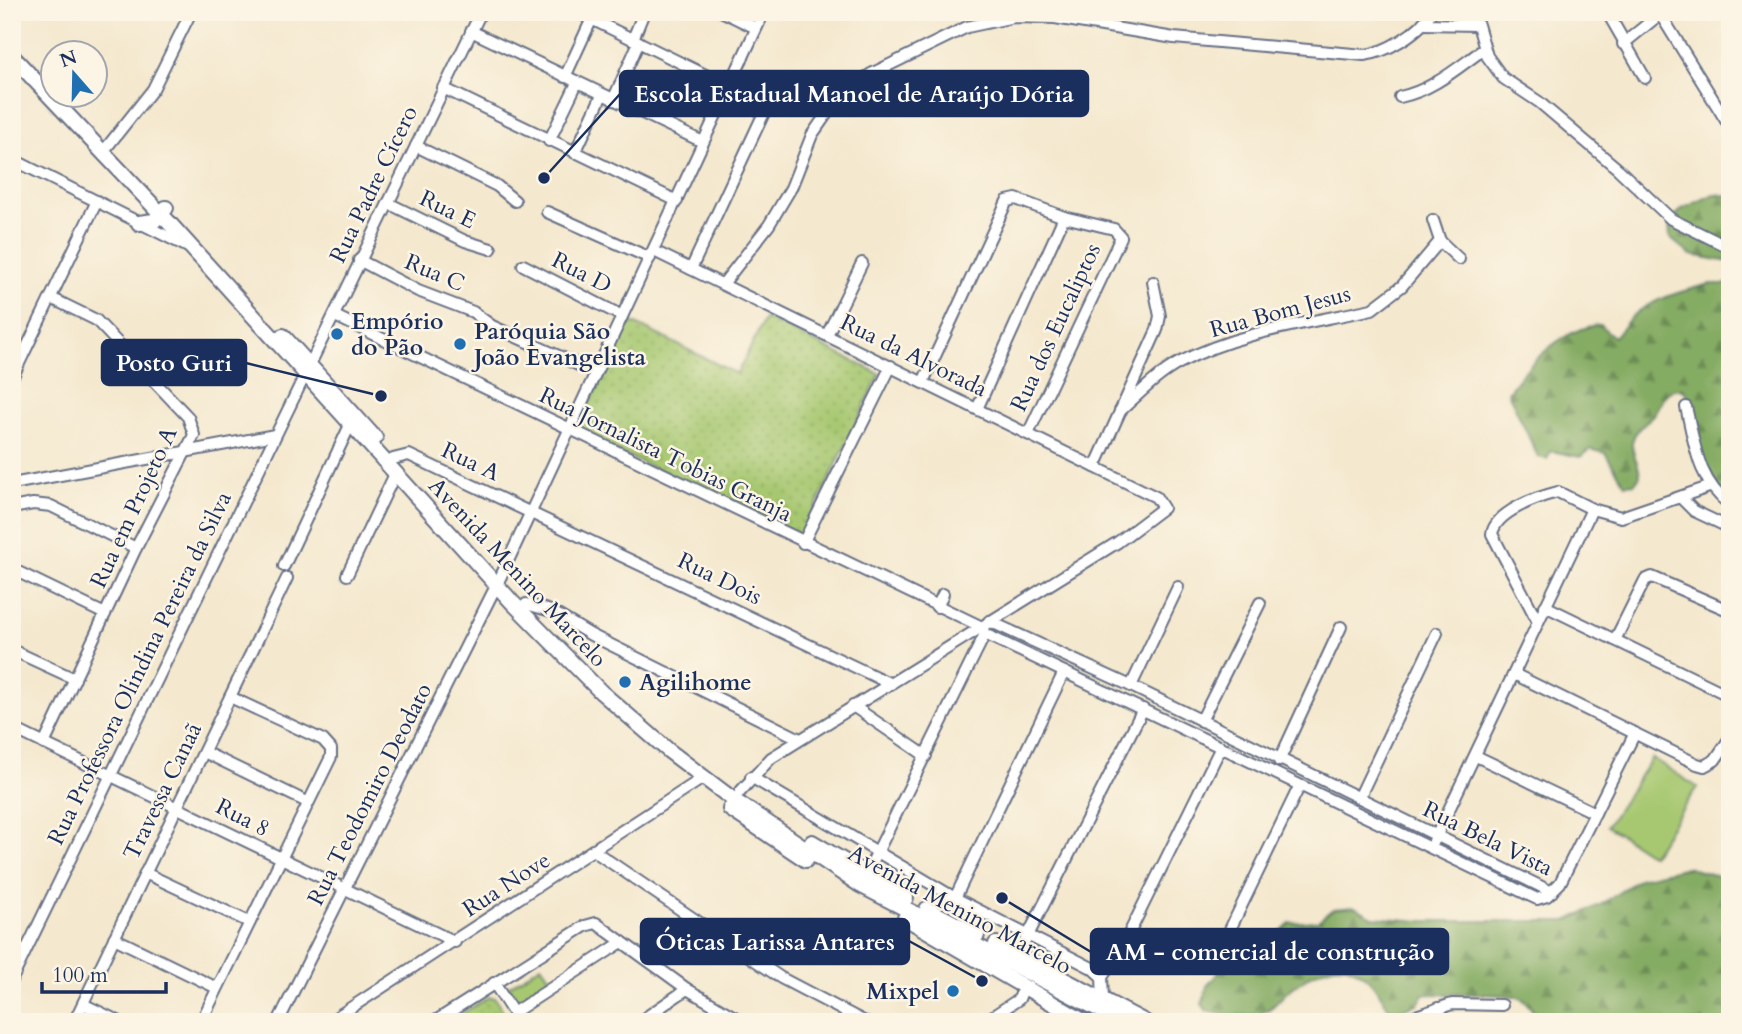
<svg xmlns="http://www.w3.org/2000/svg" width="1742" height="1034" font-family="Cardo,serif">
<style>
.green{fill:url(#green-dots);stroke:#617c68;stroke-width:2}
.forest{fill:url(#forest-firs);stroke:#506e60;stroke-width:2}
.pitch{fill:#a7c871;stroke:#617c68;stroke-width:2}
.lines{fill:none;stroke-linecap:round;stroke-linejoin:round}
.minor-casing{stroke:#677085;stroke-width:14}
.major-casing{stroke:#677085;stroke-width:18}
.minor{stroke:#fff;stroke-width:10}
.major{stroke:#fff;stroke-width:14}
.poi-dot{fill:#1f6fb2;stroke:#fcf5e5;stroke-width:2.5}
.labels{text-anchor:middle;stroke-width:5;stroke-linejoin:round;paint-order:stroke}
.street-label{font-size:23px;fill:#1b2f5e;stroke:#fcf5e5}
.poi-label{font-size:23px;font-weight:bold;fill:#1b2f5e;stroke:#fcf5e5;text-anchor:start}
.leader{fill:none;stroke:#1b2f5e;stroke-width:2.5}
.callout-dot{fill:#1b2f5e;stroke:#fcf5e5;stroke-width:2.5}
.callout{fill:#1b2f5e;stroke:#1b2f5e;stroke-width:2.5}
.callout-label{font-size:24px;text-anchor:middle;font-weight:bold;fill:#fff}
</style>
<defs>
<pattern id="green-dots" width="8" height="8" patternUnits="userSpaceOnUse" patternTransform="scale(1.75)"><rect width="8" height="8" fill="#a7c871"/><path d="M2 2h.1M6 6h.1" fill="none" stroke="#8fac64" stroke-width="1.8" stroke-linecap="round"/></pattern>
<pattern id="forest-firs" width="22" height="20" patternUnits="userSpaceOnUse" patternTransform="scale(1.75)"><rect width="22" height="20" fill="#85ac63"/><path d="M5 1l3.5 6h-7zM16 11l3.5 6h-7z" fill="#6c8c55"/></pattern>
</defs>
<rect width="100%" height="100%" fill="#fcf5e5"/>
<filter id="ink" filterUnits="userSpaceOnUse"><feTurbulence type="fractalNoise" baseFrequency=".0143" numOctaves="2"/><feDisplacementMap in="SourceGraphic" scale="14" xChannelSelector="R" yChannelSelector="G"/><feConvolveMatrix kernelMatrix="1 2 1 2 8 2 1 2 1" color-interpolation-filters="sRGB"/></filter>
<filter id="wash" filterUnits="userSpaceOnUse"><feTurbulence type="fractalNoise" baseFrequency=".00686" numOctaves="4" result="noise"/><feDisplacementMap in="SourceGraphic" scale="28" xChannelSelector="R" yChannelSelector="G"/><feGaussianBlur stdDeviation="1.57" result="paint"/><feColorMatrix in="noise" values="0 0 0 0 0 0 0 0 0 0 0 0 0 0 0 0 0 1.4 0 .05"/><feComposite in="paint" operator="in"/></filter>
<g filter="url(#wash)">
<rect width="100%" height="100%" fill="#f4e8ce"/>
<g class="green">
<polygon points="765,318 880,374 802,536 575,432 630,321 737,374"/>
<polygon points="489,997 495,998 509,1022 448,1022"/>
</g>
<g class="forest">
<polygon points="1714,194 1730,196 1730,262 1691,255 1670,238 1669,223 1682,209"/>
<path d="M1710,284H1730V505C1715,487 1705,470 1699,447C1693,425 1697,407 1683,389C1663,387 1662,404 1652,416C1644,425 1634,430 1632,443C1631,453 1640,465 1640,476L1635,483L1625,484L1605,453L1590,449L1580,457L1551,451L1547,459L1538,457L1508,392C1529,363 1563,328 1600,325L1614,337C1622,330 1625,323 1633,316C1651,299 1686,290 1710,284Z"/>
<path d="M1687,867L1730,880V1022H1538C1534,1012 1528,1001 1518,997C1500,992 1445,995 1424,994L1418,1004L1399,1010L1389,1009C1359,954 1333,954 1286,993C1278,1000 1273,1009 1261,1013C1245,1019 1224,1015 1207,1011L1202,1004L1207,986L1220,971L1243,964L1290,923L1318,921L1333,909L1355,907L1373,917L1421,921H1567L1600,905L1641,878Z"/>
</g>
<g class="pitch">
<polygon points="1652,758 1697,787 1652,855 1607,826"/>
<polygon points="541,965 553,982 519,1004 508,987"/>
</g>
</g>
<g filter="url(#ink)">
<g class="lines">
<defs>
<g id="minor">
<polyline points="577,12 728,86"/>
<polyline points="723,12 756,28"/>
<polyline points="1613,12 1610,17 1645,78"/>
<polyline points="1659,12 1730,127"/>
<polyline points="1423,24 1478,25 1487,56 1503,78 1539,102 1618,169 1671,219 1730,248"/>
<polyline points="471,31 703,142"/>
<polyline points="633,39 644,12"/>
<polyline points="1623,44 1660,14"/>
<polyline points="565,77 595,12"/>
<polyline points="443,88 677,201"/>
<path d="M1400,97C1433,90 1457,68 1484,49"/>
<polyline points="613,100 639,42"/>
<polyline points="549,141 577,83"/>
<polyline points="416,146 497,186 515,201"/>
<polyline points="107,147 153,89 191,12"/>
<polyline points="575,153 602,95"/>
<polyline points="12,159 188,247"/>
<polyline points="388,203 465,241 491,249"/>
<polyline points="547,212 650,258"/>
<polyline points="1440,241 1459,259"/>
<polyline points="654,251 1156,497 1163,508 1118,542 771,758 740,792"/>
<polyline points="359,260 418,291 473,312 492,326 594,372"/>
<polyline points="523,265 622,316"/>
<polyline points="691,269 770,100"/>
<path d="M723,284L769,225L791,188L812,135L839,96L871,74L967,27L1014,17L1055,18L1174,38L1364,55C1385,53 1421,32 1431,12"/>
<polyline points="335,316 980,626"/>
<polyline points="827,335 862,263"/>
<polyline points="12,378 97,201"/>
<polyline points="923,382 1007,201 1016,199 1064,217 1114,229 1121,237 1028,434"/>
<path d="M1686,407C1695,444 1697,480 1730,505"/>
<polyline points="977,409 1064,217"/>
<path d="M1120,411C1139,394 1157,375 1179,363C1237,332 1309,323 1372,309L1402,286L1440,241L1433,220"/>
<polyline points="393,459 409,455 891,684"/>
<polyline points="1095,467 1157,330 1160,316 1153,282"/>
<polyline points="12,484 275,435"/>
<polyline points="1681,498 1694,511 1730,528"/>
<polyline points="12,508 33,504 51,506 136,548"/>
<polyline points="803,543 891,366"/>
<polyline points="284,566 350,425"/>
<polyline points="12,569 105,614"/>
<polyline points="347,575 395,474"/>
<polyline points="526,604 551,611 591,635 800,739"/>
<polyline points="1545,606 1730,696"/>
<polyline points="937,607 943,594"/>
<polyline points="989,621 1131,686 1552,892"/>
<path d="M1538,622L1492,534C1496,511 1538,497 1558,492L1592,509L1621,517L1709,487"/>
<polyline points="985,634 1537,899 1547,896 1560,883 1635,733"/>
<polyline points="1615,640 1645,580 1652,577 1730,611"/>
<polyline points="12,650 75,679"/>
<polyline points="1514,674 1697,764 1704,766 1715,760 1730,738"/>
<polyline points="1131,686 1178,587"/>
<polyline points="853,706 926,756"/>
<polyline points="1201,721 1260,603"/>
<polyline points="12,728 455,942"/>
<polyline points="44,744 136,548 194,435 188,417 96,320 51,298"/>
<polyline points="204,752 307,802"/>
<polyline points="1476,756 1595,813"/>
<polyline points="1279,761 1341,627"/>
<polyline points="751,777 955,898 1092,968 1102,977 1103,1000"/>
<polyline points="1359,798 1437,633"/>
<polyline points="1434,841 1592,509"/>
<polyline points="594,851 781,978 865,1022"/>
<polyline points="145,873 249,922"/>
<polyline points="866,875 985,634 983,630"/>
<polyline points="955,898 1064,672"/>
<polyline points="114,938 217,988"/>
<polyline points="1220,950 1299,787"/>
<polyline points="1015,961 1143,709"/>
<polyline points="1102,977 1121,950 1220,749"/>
<polyline points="12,979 481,12"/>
<polyline points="494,983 519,1022"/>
<polyline points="83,1004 120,1022"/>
<polyline points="1438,1008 1444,1022"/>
<polyline points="513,1013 622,942"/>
<polyline points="74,1022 287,578"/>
<polyline points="201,1022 331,757 331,749 323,740 230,697"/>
<polyline points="278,1022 501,576 764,12"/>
<polyline points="329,1022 703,778"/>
<polyline points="434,1022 585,926 596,923 687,989 743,1022"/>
<polyline points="639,1022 687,989"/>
<polyline points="984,1022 1019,999 1024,986"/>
<polyline points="1398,1022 1452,1004 1502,1005"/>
</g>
<g id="major">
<polyline points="12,56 162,215 512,602 601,692 669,751 735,801 860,885 1123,1022"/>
<polyline points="139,223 154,221 166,208"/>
<polyline points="283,336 375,438"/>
<polyline points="730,809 806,860"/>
<polyline points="812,842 906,898"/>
<polyline points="927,909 977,935"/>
<polyline points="905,918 1085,1022"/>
<polyline points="996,944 1145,1022"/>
</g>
</defs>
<use href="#minor" class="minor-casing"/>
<use href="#major" class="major-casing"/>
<use href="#minor" class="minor"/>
<use href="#major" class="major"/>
</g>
</g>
<g class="poi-dot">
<circle cx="337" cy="334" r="7"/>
<circle cx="460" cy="344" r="7"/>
<circle cx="625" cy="682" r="7"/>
<circle cx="953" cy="991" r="7"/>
</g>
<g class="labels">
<g class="street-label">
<text transform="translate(373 184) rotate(-64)" y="8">Rua Padre Cícero</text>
<text transform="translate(448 209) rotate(26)" y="8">Rua E</text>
<text transform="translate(435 272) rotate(23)" y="8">Rua C</text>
<text transform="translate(582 272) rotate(27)" y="8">Rua D</text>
<text transform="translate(1280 311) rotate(-15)" y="8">Rua Bom Jesus</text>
<text transform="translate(1055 327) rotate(-65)" y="8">Rua dos Eucaliptos</text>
<text transform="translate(914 355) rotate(26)" y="8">Rua da Alvorada</text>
<text transform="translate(666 454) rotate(26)" y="8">Rua Jornalista Tobias Granja</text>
<text transform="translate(471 461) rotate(25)" y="8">Rua A</text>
<text transform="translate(133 507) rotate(-65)" y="8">Rua em Projeto A</text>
<text transform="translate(518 572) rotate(47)" y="8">Avenida Menino Marcelo</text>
<text transform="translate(720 578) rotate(26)" y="8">Rua Dois</text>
<text transform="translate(139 668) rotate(-64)" y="8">Rua Professora Olindina Pereira da Silva</text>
<text transform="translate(162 791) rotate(-64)" y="8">Travessa Canaã</text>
<text transform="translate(369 794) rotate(-63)" y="8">Rua Teodomiro Deodato</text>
<text transform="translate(243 817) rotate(27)" y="8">Rua 8</text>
<text transform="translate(1488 838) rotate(26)" y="8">Rua Bela Vista</text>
<text transform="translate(506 884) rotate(-33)" y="8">Rua Nove</text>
<text transform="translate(960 909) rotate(28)" y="8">Avenida Menino Marcelo</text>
</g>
<g class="poi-label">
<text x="351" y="329">Empório<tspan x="351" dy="26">do Pão</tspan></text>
<text x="474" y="339">Paróquia São<tspan x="474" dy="26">João Evangelista</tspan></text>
<text x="639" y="690">Agilihome</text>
<text x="939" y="999" text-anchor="end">Mixpel</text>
</g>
</g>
<path class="leader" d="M544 178L620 94M381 396L246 363M982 981L909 941M1002 898L1091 952"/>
<g class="callout-dot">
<circle cx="544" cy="178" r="7"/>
<circle cx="381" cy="396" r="7"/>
<circle cx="982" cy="981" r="7"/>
<circle cx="1002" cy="898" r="7"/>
</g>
<g class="callout">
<rect x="620" y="71" width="468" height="45" rx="7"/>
<rect x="102" y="340" width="144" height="45" rx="7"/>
<rect x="641" y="919" width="268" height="45" rx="7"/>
<rect x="1091" y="929" width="357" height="45" rx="7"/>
</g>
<g class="callout-label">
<text x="854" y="102">Escola Estadual Manoel de Araújo Dória</text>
<text x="174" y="371">Posto Guri</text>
<text x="775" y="950">Óticas Larissa Antares</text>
<text x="1270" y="960">AM - comercial de construção</text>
</g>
<rect width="1742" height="1034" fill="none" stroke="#fcf5e5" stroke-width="42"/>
<g transform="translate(74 74) rotate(340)"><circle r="33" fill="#fcf5e5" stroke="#a2a6af" stroke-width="2"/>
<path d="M0-5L12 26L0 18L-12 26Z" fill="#1f6fb2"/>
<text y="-10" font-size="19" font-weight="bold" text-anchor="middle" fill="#1b2f5e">N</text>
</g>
<path d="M42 982v10h124v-10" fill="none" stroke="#1b2f5e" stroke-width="3.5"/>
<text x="52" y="982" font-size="21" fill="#1b2f5e" stroke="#fcf5e5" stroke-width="5" paint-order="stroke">100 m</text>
</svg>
